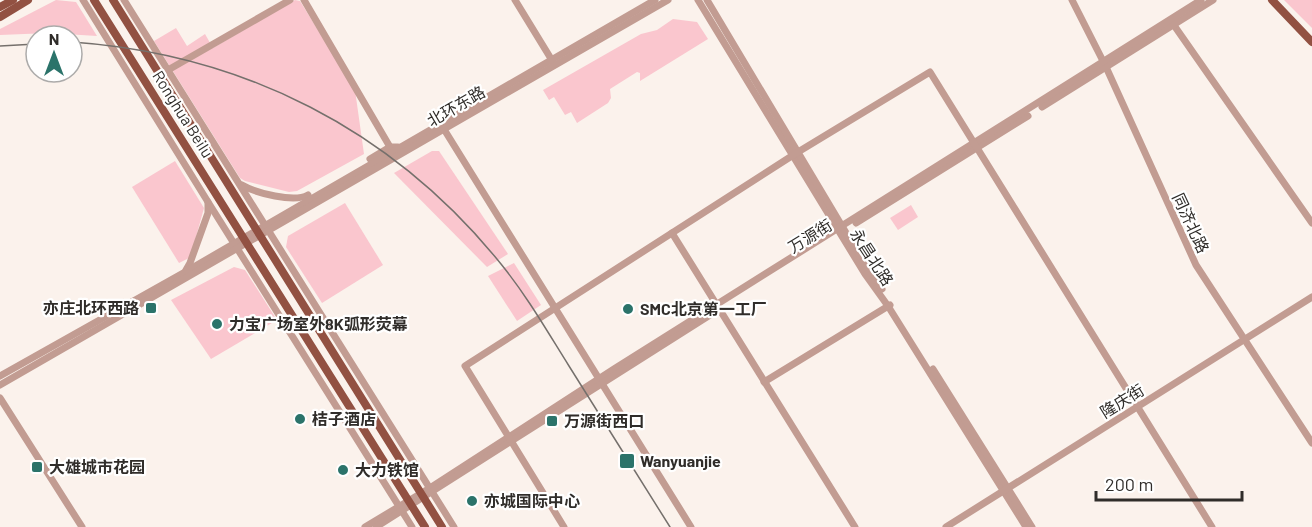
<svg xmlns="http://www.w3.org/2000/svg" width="1312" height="527" font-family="Barlow,'Noto Sans SC',sans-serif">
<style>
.green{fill:#fac6ce}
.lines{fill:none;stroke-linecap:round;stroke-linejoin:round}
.minor{stroke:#c29c92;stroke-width:7}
.major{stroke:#925142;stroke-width:8}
.rail{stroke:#75706c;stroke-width:1.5}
.poi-dot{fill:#2b736a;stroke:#fff;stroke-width:2}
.labels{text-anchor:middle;stroke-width:4.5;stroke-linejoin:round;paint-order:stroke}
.street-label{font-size:16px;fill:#302d2a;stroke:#fff}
.poi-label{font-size:16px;font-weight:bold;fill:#302d2a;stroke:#fff;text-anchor:start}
</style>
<rect width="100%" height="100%" fill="#fbf2ec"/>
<g class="green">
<polygon points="56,0 76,2 97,36 49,33 0,35 0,29"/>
<polygon points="295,0 300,1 355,90 364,154 297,191 289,192 245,181 240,178 154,41 176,28 187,46 205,34 213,48"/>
<polygon points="1284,0 1312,0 1312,28"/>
<polygon points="673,19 697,22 708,39 640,81 640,73 637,72 610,89 611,98 608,103 577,123 571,112 565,115 554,97 549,100 543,90 641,34 657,30"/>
<polygon points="432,151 439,151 508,254 487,267 394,173"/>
<polygon points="175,161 204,208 191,255 189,258 179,263 132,187"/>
<polygon points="345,203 383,265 322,303 286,247 288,236"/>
<polygon points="911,205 918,217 898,230 890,218"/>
<polygon points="514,263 541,305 517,321 488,276"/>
<polygon points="234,267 245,270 277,320 211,359 171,300"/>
</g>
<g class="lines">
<g class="minor">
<polyline points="83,0 208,202 208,213 190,263 186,270"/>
<polyline points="124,0 454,527"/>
<polyline points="304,0 390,147"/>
<polyline points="515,0 553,62"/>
<polyline points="698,0 865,274 888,306 1026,527"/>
<polyline points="707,0 867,268 882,289"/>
<polyline points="1072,0 1106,67 1196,265 1312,443"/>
<polyline points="1171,21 1312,223"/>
<polyline points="168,70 290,0"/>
<polyline points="1042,107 1213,0"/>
<polyline points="442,126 691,527"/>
<polyline points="370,159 390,147 398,147"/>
<path d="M242,185C256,193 294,203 308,195"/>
<polyline points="208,202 412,527"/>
<polyline points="856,223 1028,116"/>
<polyline points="672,233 855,527"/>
<polyline points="933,369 1032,527"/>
<polyline points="0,376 185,272 655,0"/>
<polyline points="764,382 890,305"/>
<polyline points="0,385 668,0"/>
<polyline points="0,398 82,527"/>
<polyline points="365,527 430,488 614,369 1201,0"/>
<polyline points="376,527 710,315"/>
<polyline points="564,527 465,366 798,152 930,72 1212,527"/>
<polyline points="946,527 1312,297"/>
</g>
<g class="major">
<polyline points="94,0 425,527"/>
<polyline points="113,0 442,527"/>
<polyline points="1272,0 1312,42"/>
<polyline points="0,7 13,0"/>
<polyline points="0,17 28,0"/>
</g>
<g class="rail">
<path d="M72,42C244,54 393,130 501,264C527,296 547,331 569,366C603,420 636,473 670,527"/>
<polyline points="0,46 36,44"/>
</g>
</g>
<g class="poi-dot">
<rect x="145" y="302" width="12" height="12" rx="3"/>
<circle cx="628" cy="309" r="6"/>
<circle cx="217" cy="324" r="6"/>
<circle cx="300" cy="419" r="6"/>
<rect x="546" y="415" width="12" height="12" rx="3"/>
<rect x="619" y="453" width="16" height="16" rx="3"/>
<rect x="31" y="461" width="12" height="12" rx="3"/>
<circle cx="343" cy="470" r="6"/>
<circle cx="472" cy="501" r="6"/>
</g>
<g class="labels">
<g class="street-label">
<text transform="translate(456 106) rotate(-30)" y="6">北环东路</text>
<text transform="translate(183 114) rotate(58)" y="6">Ronghua Beilu</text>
<text transform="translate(1191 223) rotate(65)" y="6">同济北路</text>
<text transform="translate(810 236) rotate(-32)" y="6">万源街</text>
<text transform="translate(872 257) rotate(57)" y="6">永昌北路</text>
<text transform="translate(1122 401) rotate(-32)" y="6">隆庆街</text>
</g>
<g class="poi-label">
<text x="139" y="314" text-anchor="end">亦庄北环西路</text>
<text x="640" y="315">SMC北京第一工厂</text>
<text x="229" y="330">力宝广场室外8K弧形荧幕</text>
<text x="312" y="425">桔子酒店</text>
<text x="564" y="427">万源街西口</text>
<text x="640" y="467">Wanyuanjie</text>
<text x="49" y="473">大雄城市花园</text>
<text x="355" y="476">大力铁馆</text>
<text x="484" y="507">亦城国际中心</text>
</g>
</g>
<g transform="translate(54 54)"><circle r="28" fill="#ffffff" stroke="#acabaa" stroke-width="1.5"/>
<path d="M0-4.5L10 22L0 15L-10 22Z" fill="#2b736a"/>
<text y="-9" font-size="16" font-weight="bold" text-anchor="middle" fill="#302d2a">N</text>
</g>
<path d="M1096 491v9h146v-9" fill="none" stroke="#302d2a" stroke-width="3"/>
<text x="1105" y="491" font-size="18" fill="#302d2a" stroke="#ffffff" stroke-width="4.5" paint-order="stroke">200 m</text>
</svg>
